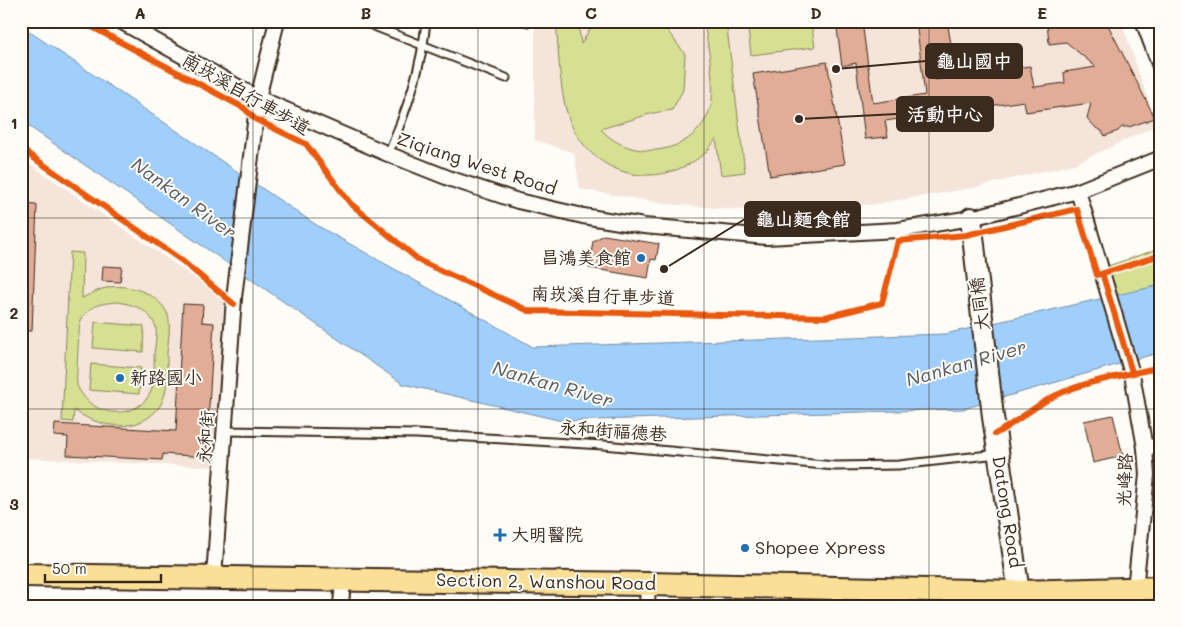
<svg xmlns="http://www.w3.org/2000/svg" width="1182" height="627" font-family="Mali,'LXGW WenKai TC',sans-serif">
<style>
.built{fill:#f5e4da}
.green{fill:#d5e092;stroke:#888558;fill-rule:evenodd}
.water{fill:#a0cffb;stroke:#788da3}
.building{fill:#e2ad97;stroke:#3b2a1e}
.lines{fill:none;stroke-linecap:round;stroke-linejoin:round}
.lane-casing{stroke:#3b2a1e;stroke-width:11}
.street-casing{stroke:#3b2a1e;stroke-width:18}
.secondary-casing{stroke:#3b2a1e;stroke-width:24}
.primary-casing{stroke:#3b2a1e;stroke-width:26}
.lane{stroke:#fdfcf7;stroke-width:7}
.street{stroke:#fdfcf7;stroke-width:14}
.secondary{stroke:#fdfcf7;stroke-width:20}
.primary{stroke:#fbdf96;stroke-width:22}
.cycleway-casing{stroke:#fdfcf7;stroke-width:9}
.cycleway{stroke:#e8590c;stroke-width:6}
.grid{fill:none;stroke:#3b2a1e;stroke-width:1;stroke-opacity:0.55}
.poi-dot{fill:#1f6fb2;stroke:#fdfcf7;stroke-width:2}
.labels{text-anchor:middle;stroke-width:4;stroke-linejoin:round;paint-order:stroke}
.street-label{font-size:18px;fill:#3b2a1e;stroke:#fdfcf7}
.poi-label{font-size:18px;fill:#3b2a1e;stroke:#fdfcf7;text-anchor:start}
.water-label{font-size:19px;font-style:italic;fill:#595c60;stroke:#fdfcf7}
.leader{fill:none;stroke:#3b2a1e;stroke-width:2}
.callout-dot{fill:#3b2a1e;stroke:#fdfcf7;stroke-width:2}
.callout{fill:#3b2a1e;stroke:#3b2a1e;stroke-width:2}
.callout-label{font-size:19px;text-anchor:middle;font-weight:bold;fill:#fff}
.neatline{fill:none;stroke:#3b2a1e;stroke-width:2}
.grid-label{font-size:16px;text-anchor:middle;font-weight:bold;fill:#3b2a1e}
</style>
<rect width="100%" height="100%" fill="#fdfcf7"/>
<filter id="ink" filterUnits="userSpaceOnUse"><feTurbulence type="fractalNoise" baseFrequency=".02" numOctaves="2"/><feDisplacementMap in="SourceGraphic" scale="10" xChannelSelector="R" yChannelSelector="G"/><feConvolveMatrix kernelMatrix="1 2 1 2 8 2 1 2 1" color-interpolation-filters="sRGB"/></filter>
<g filter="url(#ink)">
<g class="built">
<polygon points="535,21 1121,21 1157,125 1074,164 972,188 869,205 743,210 667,204 580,189 574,153 535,140"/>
<polygon points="21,158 224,298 215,467 21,458"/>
</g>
<g class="green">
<path d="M556,21H578L581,44L595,21H660L685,54L683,90L672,110L653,113L601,129C631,164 695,155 710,109C717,89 707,43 704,21H726L745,172L721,175L716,139C712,144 709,150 704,154C661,189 601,180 574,130C559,104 559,52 556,21Z"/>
<polygon points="747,21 811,21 815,47 751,55"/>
<polygon points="1161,248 1161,285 1118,296 1108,266"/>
<path d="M70,252L83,253L82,298C91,294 99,289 110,287C131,284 160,294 168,315C171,326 168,342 167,353C167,370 169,391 160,406C140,435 98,428 74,410L73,422L62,421ZM117,302C133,304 151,310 156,328C157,335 155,346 154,354C154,364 155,375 153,385C146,418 99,421 82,394C80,391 77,387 77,384C76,377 79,330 80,323C81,320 84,315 86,313C93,304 106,303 117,302Z"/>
<polygon points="95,322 144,326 143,352 93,348"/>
<polygon points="91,364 141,368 139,394 89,390"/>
</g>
<polygon class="water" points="21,26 318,226 533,347 945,334 1161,285 1161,352 963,409 562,421 403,384 21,121"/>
<g class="building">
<polygon points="836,21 862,21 873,103 925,95 916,21 947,21 951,44 930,47 935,80 1030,66 1034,87 1065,83 1064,72 1096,67 1066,42 1049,44 1047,21 1106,21 1155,118 1129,127 1122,127 1118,131 1105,136 1102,131 1096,128 1087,118 1091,103 1026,112 1024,101 885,121 888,137 865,139 856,63 842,66"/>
<polygon points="827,62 845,164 770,176 753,74"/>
<polygon points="21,204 37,205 32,331 21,331"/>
<polygon points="604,235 659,244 656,260 651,259 648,278 589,268 593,241"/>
<polygon points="103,266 122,267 120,282 102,281"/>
<polygon points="183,304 203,305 202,322 214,323 206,457 163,454 162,460 67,455 68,437 54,436 55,424 176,431"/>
<polygon points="1113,415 1123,456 1093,463 1084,421"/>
</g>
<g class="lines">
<defs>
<g id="lane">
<polyline points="361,21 506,78"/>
<polyline points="524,21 528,22"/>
<path d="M388,154C406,112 422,68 426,21"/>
<polyline points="225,431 417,434 603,445 835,466 899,465 998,454"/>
</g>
<g id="street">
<polyline points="120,21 258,98 388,154 451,179 518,201 583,216 644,226 767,237 898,230 971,218 1078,191 1161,158"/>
<polyline points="1143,21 1161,69"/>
<polyline points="1078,191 1132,374 1145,448 1147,475 1135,589"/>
<polyline points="1145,448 1161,445"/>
<polyline points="214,577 234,298 258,98 277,21"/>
<polyline points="341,606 343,579"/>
<polyline points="647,606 648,584"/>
</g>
<polyline id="secondary" points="971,218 993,417 1021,606"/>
<polyline id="primary" points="21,575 648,584 1019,592 1161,588"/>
</defs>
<use href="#lane" class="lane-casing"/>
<use href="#street" class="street-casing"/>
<use href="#secondary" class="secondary-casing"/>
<use href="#primary" class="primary-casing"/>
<use href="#lane" class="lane"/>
<use href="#street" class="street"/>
<use href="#secondary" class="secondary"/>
<use href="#primary" class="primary"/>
<defs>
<g id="cycleway">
<polyline points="81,21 244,108 255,119 306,144 350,203 420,261 529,311 825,317 882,303 898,241 966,235 1077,209 1097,275 1161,255"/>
<polyline points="21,149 181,260 234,304"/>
<polyline points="1103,276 1132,372"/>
<path d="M995,434C1013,424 1029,411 1047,400C1080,381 1123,376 1161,367"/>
</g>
</defs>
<use href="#cycleway" class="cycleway-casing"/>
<use href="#cycleway" class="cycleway"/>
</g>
</g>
<path class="grid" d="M253,21V606M478,21V606M704,21V606M929,21V606M21,218H1161M21,409H1161"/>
<g class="poi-dot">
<circle cx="641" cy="258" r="5"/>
<circle cx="120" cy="378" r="5"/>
<path d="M497.5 527.5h5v5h5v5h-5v5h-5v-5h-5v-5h5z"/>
<circle cx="745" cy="548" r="5"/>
</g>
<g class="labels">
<g class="street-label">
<text transform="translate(246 94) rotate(30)" y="6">南崁溪自行車步道</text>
<text transform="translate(477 164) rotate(18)" y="6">Ziqiang West Road</text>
<text transform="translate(603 296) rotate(2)" y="6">南崁溪自行車步道</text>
<text transform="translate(980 304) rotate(-97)" y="6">大同橋</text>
<text transform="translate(613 431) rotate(4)" y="6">永和街福德巷</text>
<text transform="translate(206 437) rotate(-86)" y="6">永和街</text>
<text transform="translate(1125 480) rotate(-88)" y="6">光峰路</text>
<text transform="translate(1007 512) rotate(81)" y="6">Datong Road</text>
<text transform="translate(546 582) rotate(1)" y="6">Section 2, Wanshou Road</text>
</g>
<g class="poi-label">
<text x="631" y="264" text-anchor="end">昌鴻美食館</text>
<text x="130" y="384">新路國小</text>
<text x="511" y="541">大明醫院</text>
<text x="755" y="554">Shopee Xpress</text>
</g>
<g class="water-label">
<text transform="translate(184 198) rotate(36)" y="7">Nankan River</text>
<text transform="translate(966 363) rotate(-16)" y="7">Nankan River</text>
<text transform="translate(553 384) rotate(16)" y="7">Nankan River</text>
</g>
</g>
<path class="leader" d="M836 69L926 61M799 119L897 114M664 269L745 219"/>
<g class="callout-dot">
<circle cx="836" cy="69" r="5"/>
<circle cx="799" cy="119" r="5"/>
<circle cx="664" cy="269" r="5"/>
</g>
<g class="callout">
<rect x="926" y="44" width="96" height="34" rx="5"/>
<rect x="897" y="97" width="96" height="34" rx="5"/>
<rect x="745" y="202" width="115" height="34" rx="5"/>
</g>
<g class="callout-label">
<text x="974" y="68">龜山國中</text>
<text x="945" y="121">活動中心</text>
<text x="803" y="226">龜山麵食館</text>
</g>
<rect width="1182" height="627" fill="none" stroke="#fdfcf7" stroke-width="55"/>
<path d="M45 574v8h116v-8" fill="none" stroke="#3b2a1e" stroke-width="2.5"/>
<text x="52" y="574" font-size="15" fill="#3b2a1e" stroke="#fdfcf7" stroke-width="4" paint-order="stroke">50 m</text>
<rect x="28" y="28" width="1126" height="572" class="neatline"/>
<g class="grid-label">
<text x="140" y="19">A</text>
<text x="366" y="19">B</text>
<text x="591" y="19">C</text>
<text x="816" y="19">D</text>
<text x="1042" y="19">E</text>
<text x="14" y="129">1</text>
<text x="14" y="319">2</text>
<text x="14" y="510">3</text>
</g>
</svg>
